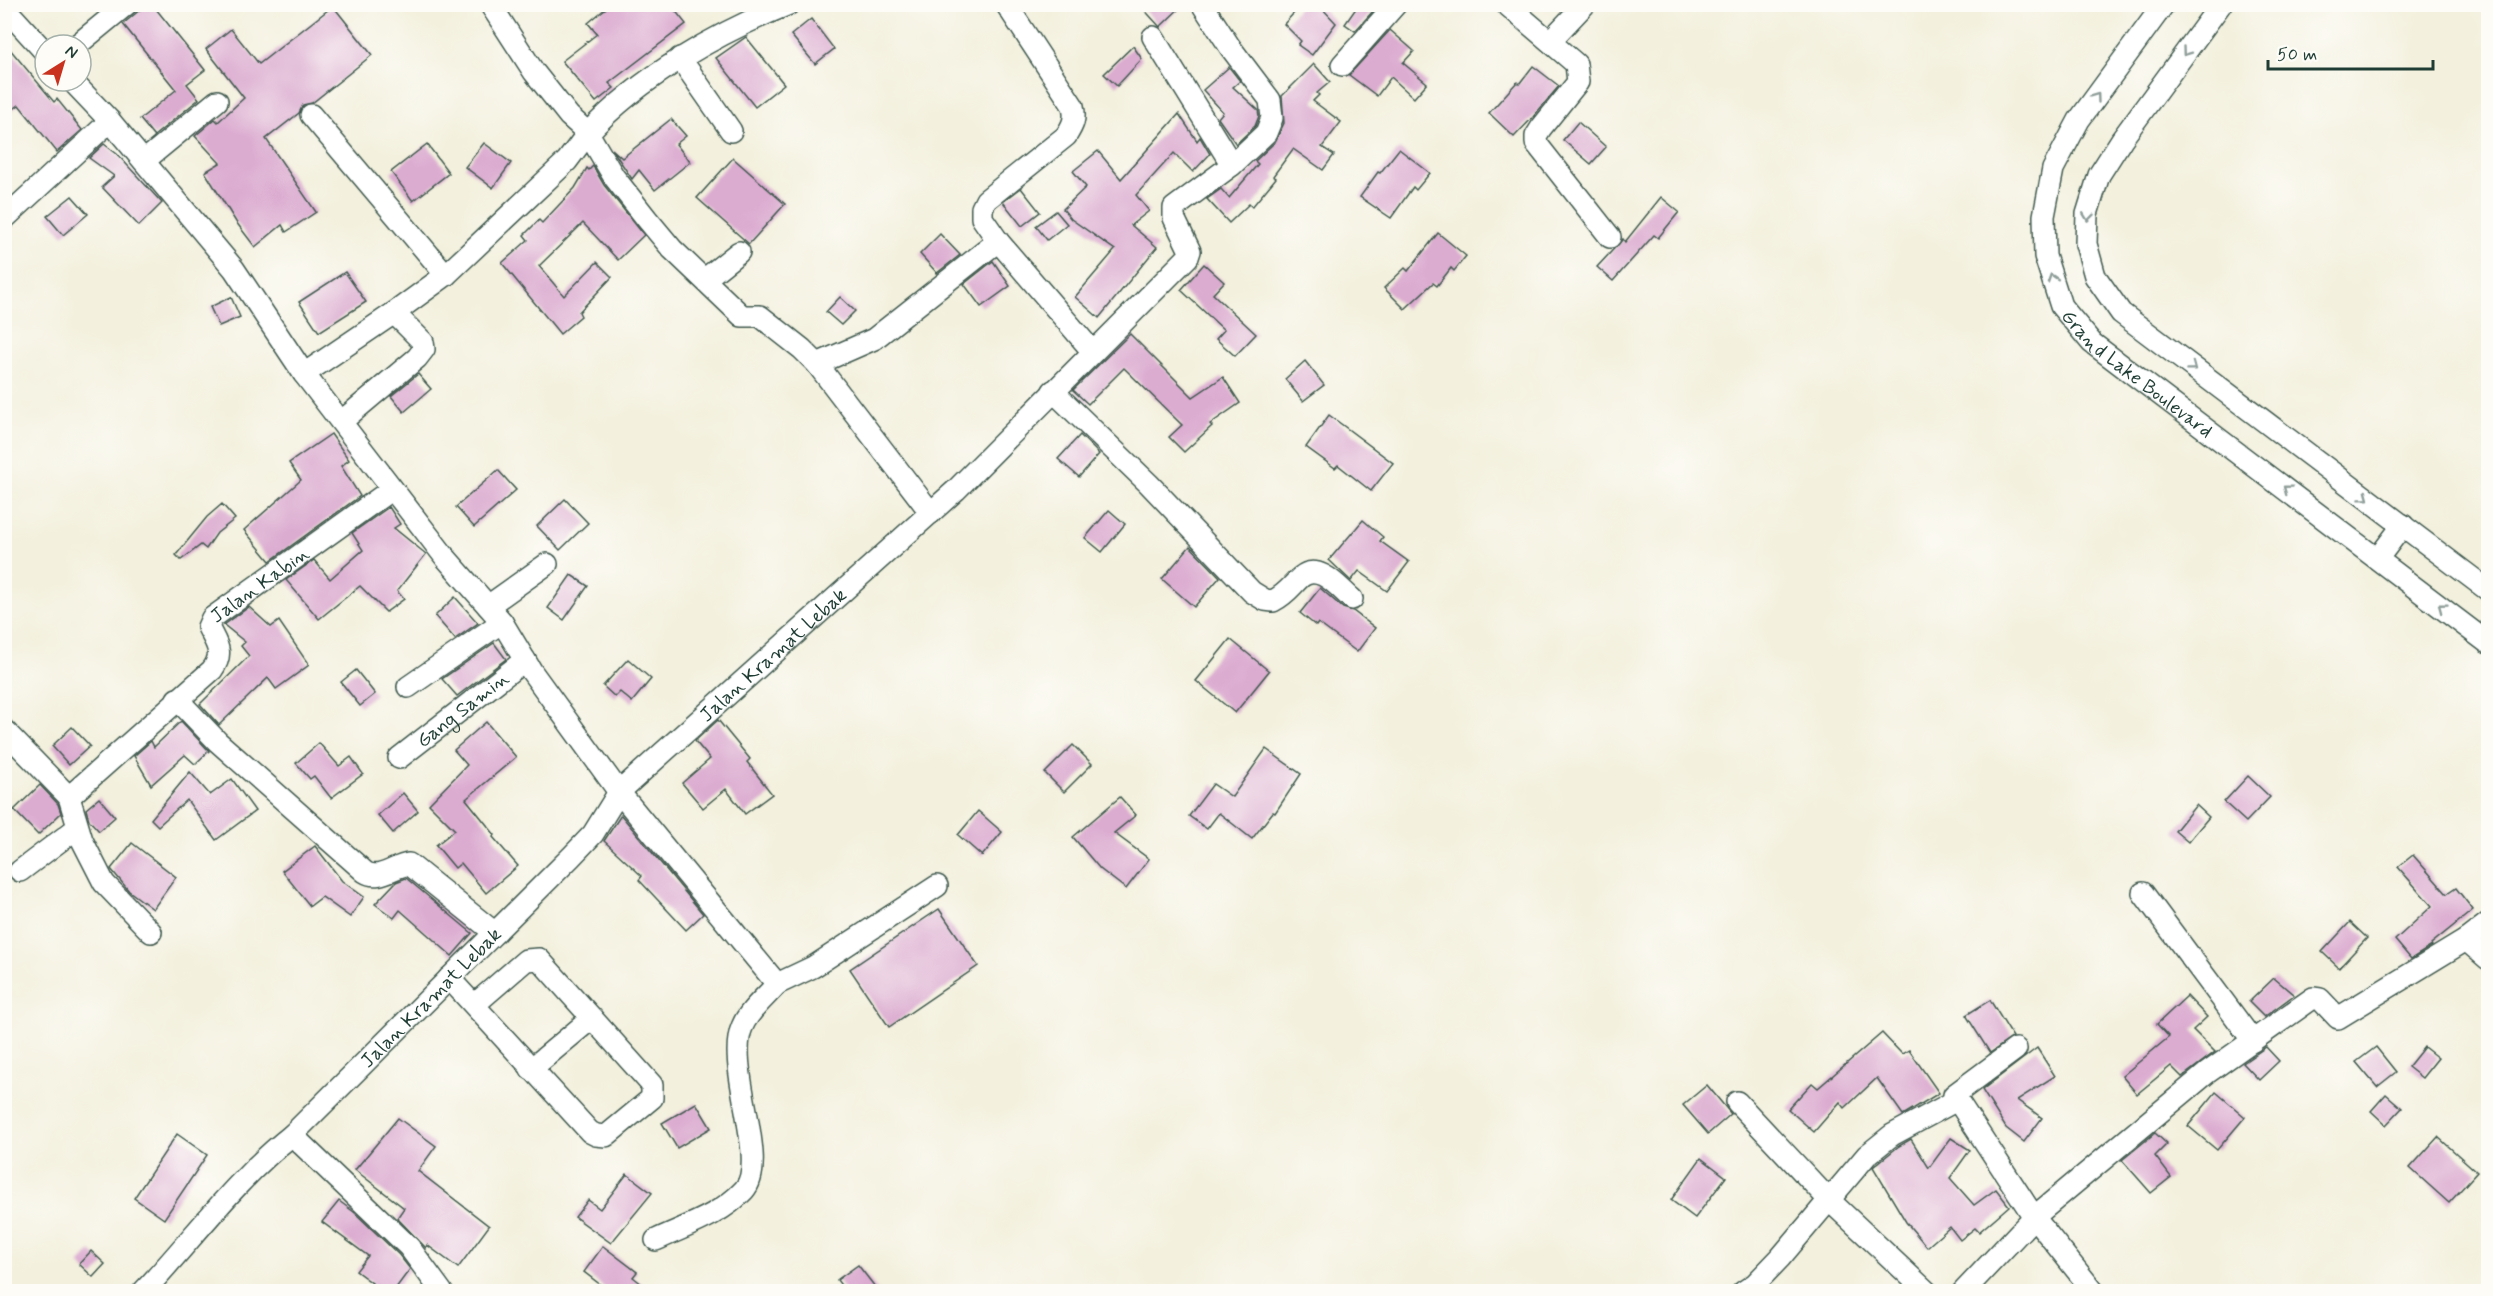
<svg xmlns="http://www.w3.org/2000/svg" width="2493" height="1296" font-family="Mynerve,sans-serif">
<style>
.building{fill:#dbabd0}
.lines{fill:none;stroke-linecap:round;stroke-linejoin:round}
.minor-casing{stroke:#3f584d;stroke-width:24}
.minor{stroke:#fff;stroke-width:21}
.oneway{stroke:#8f9e9a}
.labels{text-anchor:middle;stroke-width:5;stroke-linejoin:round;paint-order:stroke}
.street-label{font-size:20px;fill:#1f3d34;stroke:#fdfcf7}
</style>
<rect width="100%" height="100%" fill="#fdfcf7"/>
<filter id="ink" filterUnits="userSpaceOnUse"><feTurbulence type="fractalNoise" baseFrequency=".0167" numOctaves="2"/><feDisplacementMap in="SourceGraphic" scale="12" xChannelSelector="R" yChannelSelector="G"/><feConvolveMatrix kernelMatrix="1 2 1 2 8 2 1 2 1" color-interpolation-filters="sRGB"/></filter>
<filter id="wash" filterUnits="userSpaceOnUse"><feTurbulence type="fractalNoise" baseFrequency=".008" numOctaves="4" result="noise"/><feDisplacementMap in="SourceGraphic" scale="24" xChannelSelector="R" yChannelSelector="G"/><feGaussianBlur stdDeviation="1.35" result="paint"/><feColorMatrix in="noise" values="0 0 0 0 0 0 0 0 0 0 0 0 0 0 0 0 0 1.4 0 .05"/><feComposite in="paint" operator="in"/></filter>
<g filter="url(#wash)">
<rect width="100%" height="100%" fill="#f3f0dd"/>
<g id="blocks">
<g class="building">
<polygon points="147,4 152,4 205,70 187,84 199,99 154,136 140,119 176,90 123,24"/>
<polygon points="611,4 670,4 686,24 609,83 614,88 596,102 562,61 597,34 588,23"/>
<polygon points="1139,4 1184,4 1160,27"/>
<polygon points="1302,4 1318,4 1336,23 1312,55 1298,45 1301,41 1284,24"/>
<polygon points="1359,4 1367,4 1374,10 1355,31 1345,24"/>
<polygon points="333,6 372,55 312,103 303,105 299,113 266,139 316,212 286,232 282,225 255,247 236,222 205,172 220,163 195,136 215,119 218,122 244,98 206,49 231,29 259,64"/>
<polygon points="811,19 834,49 815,64 791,35"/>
<polygon points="1390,30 1414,51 1403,63 1427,83 1414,98 1391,77 1377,96 1349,75"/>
<polygon points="746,37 784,84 755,107 716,58"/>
<polygon points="4,42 54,102 57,99 82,130 57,152 19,105 4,116"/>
<polygon points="1133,46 1142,59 1117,86 1104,74"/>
<polygon points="1314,64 1330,82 1317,93 1319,95 1313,101 1341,122 1322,147 1334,155 1323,170 1293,149 1273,176 1276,178 1252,207 1249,204 1229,223 1207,199 1221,189 1229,198 1258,164 1255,161 1275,142 1284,123 1282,96"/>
<polygon points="1533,66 1559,86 1533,117 1514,137 1489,113 1517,82 1519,84"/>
<polygon points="1229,67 1240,81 1233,87 1258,110 1259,116 1255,126 1236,144 1218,118 1223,112 1203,90"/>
<polygon points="1179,114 1197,141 1200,137 1210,154 1193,172 1174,153 1136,195 1149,211 1131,225 1157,247 1099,318 1075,297 1115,250 1071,219 1063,209 1086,187 1073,171 1098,151 1121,179"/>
<polygon points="671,119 686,136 676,144 690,162 655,190 639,170 632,179 612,149 622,158"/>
<polygon points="1578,122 1606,147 1591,164 1563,140"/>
<polygon points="484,143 511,163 493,188 465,167"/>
<polygon points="104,144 117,154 162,203 139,226 102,187 114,176 89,158"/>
<polygon points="427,144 449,173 413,201 391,172"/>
<polygon points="1399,149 1430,173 1416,190 1413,187 1391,218 1360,197 1378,172 1380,173"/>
<polygon points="733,158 785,204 749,244 697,198"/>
<polygon points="593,166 604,185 644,235 618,260 583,223 539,266 564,296 597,262 612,277 579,312 581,316 560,334 502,263 528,240 524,235 539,220 542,223 575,188 587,168 589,170"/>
<polygon points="1021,188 1040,212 1022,226 1003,202"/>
<polygon points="72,196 88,214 63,235 47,216"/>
<polygon points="1661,197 1679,212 1658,238 1654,235 1613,281 1597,267 1623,239 1625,242"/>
<polygon points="1056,211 1067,224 1047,240 1036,226"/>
<polygon points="1438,233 1466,256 1454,271 1451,268 1437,286 1433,283 1405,309 1384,288 1405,268 1408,271"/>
<polygon points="940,234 960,255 937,273 920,254"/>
<polygon points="993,261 1010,286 981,307 964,284"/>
<polygon points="1204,264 1224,282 1213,294 1256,334 1235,356 1216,339 1224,330 1181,290"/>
<polygon points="345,272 366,302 319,332 299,302"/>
<polygon points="231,297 240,317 219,326 210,307"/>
<polygon points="840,297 855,311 841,325 826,312"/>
<polygon points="1130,334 1193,397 1223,377 1240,403 1210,424 1212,426 1184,452 1169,437 1182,425 1124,368 1088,404 1073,390"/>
<polygon points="1305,361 1324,385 1303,401 1285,379"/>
<polygon points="418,374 431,389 404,412 391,396"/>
<polygon points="1329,415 1393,463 1371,491 1338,465 1335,468 1306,447"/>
<polygon points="331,434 349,460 341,466 360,496 270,561 244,530 301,480 289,463"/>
<polygon points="1080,435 1099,454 1079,477 1058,459"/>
<polygon points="498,470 516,490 474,527 456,507"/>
<polygon points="565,499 588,523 560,550 537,526"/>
<polygon points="222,504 235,519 217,533 206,549 201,545 181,560 176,555 207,517"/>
<polygon points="389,507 400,524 394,528 426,554 397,591 404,599 386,612 360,586 319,619 286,580 314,560 330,579 363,550 352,533"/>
<polygon points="1109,510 1125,524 1102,552 1085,538"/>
<polygon points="1363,520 1383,537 1380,541 1409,562 1387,591 1359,571 1351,581 1329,560"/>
<polygon points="1190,546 1220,577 1194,607 1162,579"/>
<polygon points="571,575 588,586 564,620 548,608"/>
<polygon points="1320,588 1343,608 1353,611 1375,628 1357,652 1318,623 1316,626 1300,613"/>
<polygon points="455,597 478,623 455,639 435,616"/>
<polygon points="249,607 271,627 279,621 309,665 276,689 268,678 219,725 200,704 249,656 241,646 245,642 224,625"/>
<polygon points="1230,639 1269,671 1235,713 1196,681"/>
<polygon points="494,643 506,659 457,696 442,679"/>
<polygon points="628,659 651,679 632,702 620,692 615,697 603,686"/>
<polygon points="356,670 375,694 360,706 341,682"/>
<polygon points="718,720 750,759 747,762 772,794 745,814 726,789 703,808 682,783 710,759 695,741"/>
<polygon points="181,721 209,751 195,764 185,755 151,785 134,756 151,741 154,747"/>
<polygon points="486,722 516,757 466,799 495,835 493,837 518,866 486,893 461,863 455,868 436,845 455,830 429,804 467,765 454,750"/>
<polygon points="72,727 90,746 69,765 52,746"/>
<polygon points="319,743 339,766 351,757 363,774 331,798 314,776 310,779 296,763"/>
<polygon points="1073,745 1092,764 1064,792 1045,773"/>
<polygon points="1266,749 1301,774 1275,813 1273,812 1252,839 1219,813 1207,829 1189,816 1213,784 1232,797"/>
<polygon points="190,772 210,795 232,779 255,811 216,840 187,800 158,826 151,819"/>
<polygon points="2248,776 2270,797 2246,822 2224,802"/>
<polygon points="40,785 58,804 61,813 38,835 14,810"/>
<polygon points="403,793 418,811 393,833 378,815"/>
<polygon points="1120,797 1136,815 1114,833 1149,859 1126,889 1100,869 1073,837"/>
<polygon points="99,798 115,817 99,831 89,820 86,809"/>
<polygon points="2196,805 2209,817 2188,842 2175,831"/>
<polygon points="978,811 1002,832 982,856 958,835"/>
<polygon points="621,815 703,914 686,930 639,880 642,876 604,841"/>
<polygon points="132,843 176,877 153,909 129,891 111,869"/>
<polygon points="315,846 342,881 364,897 350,917 322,897 310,906 282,871"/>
<polygon points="2413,855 2447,894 2456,888 2473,910 2431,944 2432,946 2411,959 2395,940 2432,906 2398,867"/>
<polygon points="406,878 472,933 452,956 400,910 394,918 375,904 396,882"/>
<polygon points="939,909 978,966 889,1027 850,969"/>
<polygon points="2350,922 2367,938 2339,968 2322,952"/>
<polygon points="2274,978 2294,995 2264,1017 2249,1002"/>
<polygon points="2187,996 2207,1017 2193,1030 2215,1052 2182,1077 2171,1066 2137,1094 2122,1076 2169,1037 2157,1024"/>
<polygon points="1990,1000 2013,1037 1990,1053 1966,1015"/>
<polygon points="1882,1033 1902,1054 1909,1050 1939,1093 1903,1115 1877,1078 1845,1108 1840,1102 1814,1132 1788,1109 1812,1083 1818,1088"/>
<polygon points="2266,1047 2279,1061 2259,1080 2243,1063"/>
<polygon points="2376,1047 2396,1072 2377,1087 2356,1062"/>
<polygon points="2424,1047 2438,1058 2422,1078 2408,1067"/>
<polygon points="2037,1048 2055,1076 2017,1100 2042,1118 2024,1142 2006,1128 1982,1090"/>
<polygon points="1707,1085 1731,1114 1708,1134 1683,1105"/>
<polygon points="2216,1092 2245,1117 2217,1150 2188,1126"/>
<polygon points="2386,1094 2402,1108 2386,1125 2371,1111"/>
<polygon points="696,1103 711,1128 677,1148 662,1123"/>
<polygon points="398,1118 436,1146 418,1171 489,1226 458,1268 427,1245 426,1248 397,1218 404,1208 355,1170"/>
<polygon points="2155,1133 2167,1144 2155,1156 2171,1177 2151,1193 2122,1160"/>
<polygon points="177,1134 207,1155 164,1219 134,1198"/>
<polygon points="2438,1137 2477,1172 2449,1203 2410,1168"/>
<polygon points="1951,1138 1970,1150 1950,1178 1974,1205 1996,1189 2009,1206 1979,1232 1975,1228 1960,1240 1950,1227 1927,1247 1906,1222 1873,1167 1899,1146 1911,1139 1929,1168"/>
<polygon points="1701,1158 1726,1177 1695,1218 1671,1200"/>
<polygon points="627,1174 652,1193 611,1243 575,1217 588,1200 600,1209"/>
<polygon points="339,1201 354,1212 399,1255 410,1269 393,1292 366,1292 372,1283 356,1271 368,1256 322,1222"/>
<polygon points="603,1246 637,1272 633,1277 652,1292 610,1292 584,1272"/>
<polygon points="91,1251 105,1264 93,1277 79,1264"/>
<polygon points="858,1265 879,1292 846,1292 837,1280"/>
</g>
</g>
</g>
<g filter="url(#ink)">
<use href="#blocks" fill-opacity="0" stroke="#3f584d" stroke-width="1.5"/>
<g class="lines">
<defs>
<g id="minor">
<path d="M789,4C717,33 640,77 588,133L614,177L647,219L672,249L742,316H760L802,349L817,364L874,339L998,241"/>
<path d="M1006,4L1073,106C1076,119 1073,125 1066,136L986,200L982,208V218L998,241L1093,352"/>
<polyline points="1506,4 1576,64 1578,82 1541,128 1536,136 1536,143 1610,237"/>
<path id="s1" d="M2164,4L2079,120L2053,169L2044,216L2045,256L2061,306L2092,343L2488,643"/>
<polyline points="2221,4 2122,139 2099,175 2087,214 2086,244 2095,276 2121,313 2488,590"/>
<polyline points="4,7 45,52"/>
<polyline points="1153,37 1232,165"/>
<polyline points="1550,41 1585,4"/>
<polyline points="77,45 127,4"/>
<polyline points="680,58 731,131"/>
<polyline points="1342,65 1396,4"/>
<path d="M72,81L110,121L234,269L304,374L445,557L502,622L532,672L619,792L777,984C766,997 748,1011 742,1027C725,1066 770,1162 744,1190C721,1215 686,1226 656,1240"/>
<polyline points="311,115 446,275"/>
<polyline points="144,161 217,101"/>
<polyline points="4,219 110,121"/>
<polyline points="705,279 739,252"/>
<polyline points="817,364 931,513"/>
<polyline points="304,374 394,313 446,275 567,161 588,133 569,116 534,72 490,4"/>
<path d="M1053,391L1149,484L1252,592L1265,600L1273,601C1287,594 1291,586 1301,577C1319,562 1339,588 1352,599"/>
<polyline points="342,421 417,358 424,349 423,342 394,313"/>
<polyline points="2378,558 2403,525"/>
<polyline points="488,606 547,564"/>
<polyline points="408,687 502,622"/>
<path d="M177,699L218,742L365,872C379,881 394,866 409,864L495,933"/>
<polyline points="4,730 69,797 82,840 104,883 151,932"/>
<path id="s2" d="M399,758L525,660"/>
<path id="s3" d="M69,797L212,670C225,652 216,644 208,627L212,618L392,489"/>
<polyline points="20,871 77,828"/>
<polyline points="2143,893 2253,1041"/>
<polyline points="2466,940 2488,923"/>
<polyline points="449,978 590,1132 596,1135 606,1136 652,1098 652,1085 539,959 526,960 474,1005"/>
<polyline points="777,984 813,967 937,886"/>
<polyline points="2016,1049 1954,1095 2034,1217 2094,1292"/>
<polyline points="531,1069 592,1018"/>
<polyline points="1737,1102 1830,1201 1927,1292"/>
<polyline points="292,1135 409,1247 442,1292"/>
<path id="s4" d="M143,1292C193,1239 235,1180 292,1135L571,857L593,834L619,792L956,490L1188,257L1190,251L1174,218V208L1232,165L1266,133L1272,118L1270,100L1230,47L1202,4"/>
<polyline points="1743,1292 1755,1284 1780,1258 1867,1155 1892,1135 1955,1101"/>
<polyline points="1963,1292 2034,1217 2207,1073 2313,998 2320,999 2338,1018 2466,940 2488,959"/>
</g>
</defs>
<use href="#minor" class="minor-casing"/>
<use href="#minor" class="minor"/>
</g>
<defs><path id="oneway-chevron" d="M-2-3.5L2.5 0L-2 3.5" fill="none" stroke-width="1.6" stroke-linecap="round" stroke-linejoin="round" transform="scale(1.5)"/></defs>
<g class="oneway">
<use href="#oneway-chevron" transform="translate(2186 52) rotate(126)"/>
<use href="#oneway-chevron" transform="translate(2096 97) rotate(-54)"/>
<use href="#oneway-chevron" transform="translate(2088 217) rotate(97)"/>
<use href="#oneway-chevron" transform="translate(2052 278) rotate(-108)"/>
<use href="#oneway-chevron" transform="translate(2192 367) rotate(37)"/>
<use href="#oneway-chevron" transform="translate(2287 489) rotate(-143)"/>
<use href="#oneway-chevron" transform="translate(2365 497) rotate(37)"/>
<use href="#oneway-chevron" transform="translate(2442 607) rotate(-143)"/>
</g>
</g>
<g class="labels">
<g class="street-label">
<text dy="7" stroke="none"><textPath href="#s1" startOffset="442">Grand Lake Boulevard</textPath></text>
<text dy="7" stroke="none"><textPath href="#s3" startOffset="306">Jalan Kabin</textPath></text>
<text dy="7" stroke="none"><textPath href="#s4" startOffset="898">Jalan Kramat Lebak</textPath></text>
<text dy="7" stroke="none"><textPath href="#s2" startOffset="80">Gang Samin</textPath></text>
<text dy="7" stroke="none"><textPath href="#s4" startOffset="412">Jalan Kramat Lebak</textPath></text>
</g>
</g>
<rect width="2493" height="1296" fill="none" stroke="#fdfcf7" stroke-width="24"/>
<g transform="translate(63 63) rotate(37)"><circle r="28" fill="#fdfcf7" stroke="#a4b0a9" stroke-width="1.5"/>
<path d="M0-4.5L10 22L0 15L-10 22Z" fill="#c8321e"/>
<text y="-9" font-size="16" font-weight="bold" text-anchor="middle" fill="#1f3d34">N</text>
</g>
<path d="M2268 60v9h165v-9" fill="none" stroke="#1f3d34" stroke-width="3"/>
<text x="2277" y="60" font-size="18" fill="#1f3d34" stroke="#fdfcf7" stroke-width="4.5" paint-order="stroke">50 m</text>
</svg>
